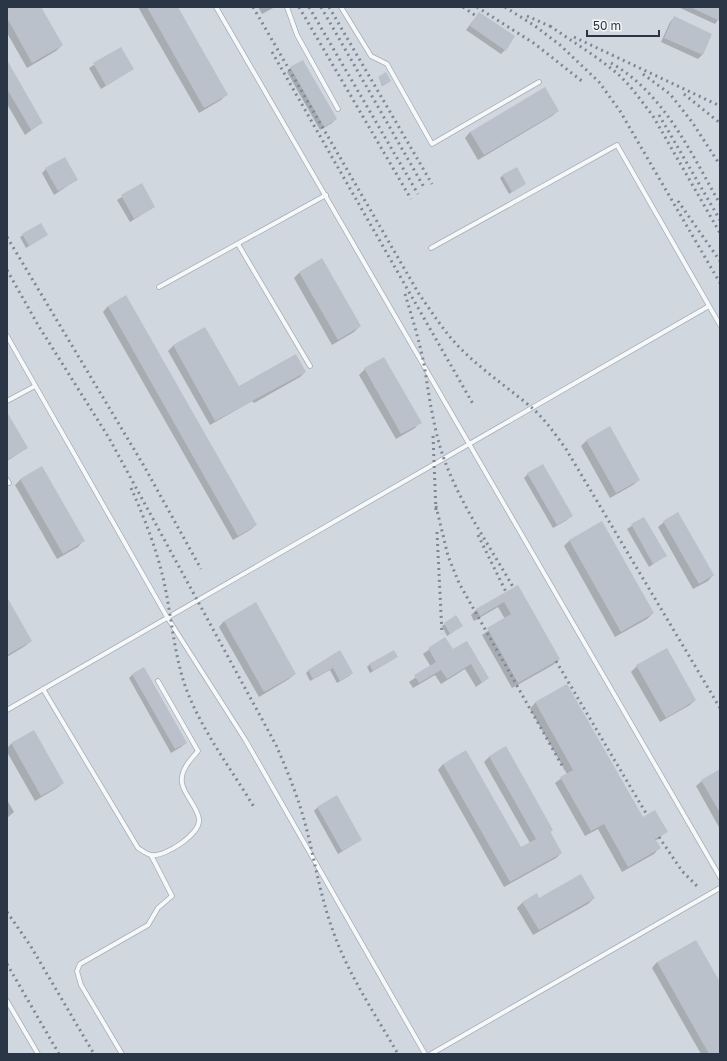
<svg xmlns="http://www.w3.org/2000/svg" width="727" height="1061" font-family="'Golos Text',sans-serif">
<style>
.built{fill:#d1d7de}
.shadow{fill:#0003}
.building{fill:#bac1ca}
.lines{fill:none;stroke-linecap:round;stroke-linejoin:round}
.service-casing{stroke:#a8aeb7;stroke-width:5.5}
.service{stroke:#f6f8fa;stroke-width:4}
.rail{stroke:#7c8897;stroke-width:3;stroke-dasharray:2 4;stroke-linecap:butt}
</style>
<rect width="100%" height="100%" fill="#e3e7ec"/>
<rect class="built" x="7" y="7" width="713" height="1047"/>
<g class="shadow">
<polygon points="7,7 40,7 62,45 56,51 27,68 7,33"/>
<polygon points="138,7 177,7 227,94 221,100 199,113"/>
<polygon points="258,7 275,7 262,14"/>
<polygon points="678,7 720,7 720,17 715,24"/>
<polygon points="479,13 505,50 501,54 466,30"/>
<polygon points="674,18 711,35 702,55 698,59 661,42 670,22"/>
<polygon points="121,48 133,69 101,89 89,68"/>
<polygon points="7,62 41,123 25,135 7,104"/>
<polygon points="291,68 336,119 332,123 320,130 287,72"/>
<polygon points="379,78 389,82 382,86"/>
<polygon points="558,111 552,116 478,160 465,138 470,132"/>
<polygon points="46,169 76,180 54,195 42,173"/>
<polygon points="503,175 525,184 509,194 500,178"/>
<polygon points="141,185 154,207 130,222 117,200"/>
<polygon points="41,224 47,235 26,248 20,237"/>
<polygon points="300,272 360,326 354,332 332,345 294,278"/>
<polygon points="108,306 256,525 250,530 233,540 103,312"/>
<polygon points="204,328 238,388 305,372 300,377 254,403 252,401 210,425 168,351 173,346"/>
<polygon points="365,369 420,422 415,428 396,439 359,375"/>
<polygon points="7,414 27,448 7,461"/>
<polygon points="587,440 639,480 633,485 610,498 581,446"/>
<polygon points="528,474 571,516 567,520 553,528 524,478"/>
<polygon points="21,479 83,541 78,547 57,559 15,485"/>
<polygon points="644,518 665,556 649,567 627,529"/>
<polygon points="601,522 653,613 647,619 615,637 564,546 569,541"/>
<polygon points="664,522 713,575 708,581 693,589 658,527"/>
<polygon points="518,586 559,659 553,665 512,688 482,635 505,619 498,607 474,621 471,615 476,610"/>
<polygon points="7,599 31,641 25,646 7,657"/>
<polygon points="456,617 462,626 447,636 442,626"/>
<polygon points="224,621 295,674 289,679 259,697 219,627"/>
<polygon points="445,638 452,651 466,642 488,678 476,687 465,669 441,684 435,675 413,688 409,682 431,667 423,654"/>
<polygon points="666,649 695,700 690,705 660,722 631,672 637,666"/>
<polygon points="340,652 352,673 349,676 337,683 330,670 310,681 306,673 308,671"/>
<polygon points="397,657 370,673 367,667 370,664"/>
<polygon points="133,674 186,743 181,747 171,753 129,678"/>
<polygon points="567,685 642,818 666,832 655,841 659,848 654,854 622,872 598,829 585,836 555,783 567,774 530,709 535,703"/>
<polygon points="33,731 63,783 57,788 35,801 7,752 7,748 11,744"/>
<polygon points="505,747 552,830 550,832 561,853 556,858 504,887 438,770 443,764 521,848 530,843 484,762 489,757"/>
<polygon points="720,770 720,829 696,786 702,781"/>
<polygon points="7,800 14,812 7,818"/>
<polygon points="318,807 361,840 338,854 314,811"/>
<polygon points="594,898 588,904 533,935 517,908 523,902 539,899"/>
<polygon points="657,962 720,984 720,1054 701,1054 652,968"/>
</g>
<g class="building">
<polygon points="7,7 41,7 63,45 32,63 7,18"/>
<polygon points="147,7 178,7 228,95 204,108"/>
<polygon points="690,7 720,7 720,21"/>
<polygon points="479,12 515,36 506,51 470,26"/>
<polygon points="674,16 712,34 703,55 664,38"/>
<polygon points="121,47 134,69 106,86 93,63"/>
<polygon points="7,60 43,123 31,130 7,89"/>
<polygon points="303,60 337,119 324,127 290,67"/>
<polygon points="386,72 391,81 383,86 378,77"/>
<polygon points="545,87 559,111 484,155 470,132"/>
<polygon points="65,157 78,180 58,191 45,168"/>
<polygon points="517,167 526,184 512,192 502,175"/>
<polygon points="142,183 155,207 134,219 121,195"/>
<polygon points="41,223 48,235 29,246 22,234"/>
<polygon points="322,258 361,326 338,340 299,272"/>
<polygon points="126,295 257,525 238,536 108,306"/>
<polygon points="205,327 239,386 296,354 306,372 215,421 173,345"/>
<polygon points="384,357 422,423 401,434 364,368"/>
<polygon points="7,412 28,448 7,460"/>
<polygon points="610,426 640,480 616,493 586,440"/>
<polygon points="543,464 573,516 557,525 527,473"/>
<polygon points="42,466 85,541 63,554 20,479"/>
<polygon points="678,512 714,575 699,584 663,521"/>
<polygon points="644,517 667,556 653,564 631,524"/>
<polygon points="602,521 654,613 621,632 569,540"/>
<polygon points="518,585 560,659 518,683 487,628 511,614 504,602 480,616 476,609"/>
<polygon points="7,597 32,641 7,655"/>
<polygon points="256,602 296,674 264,692 224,621"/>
<polygon points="456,615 463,626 450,634 444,623"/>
<polygon points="445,637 453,649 467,641 489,678 482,683 471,664 447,679 441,670 419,683 414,675 436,662 428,648"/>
<polygon points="667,648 696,700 666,718 636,665"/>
<polygon points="340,650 353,673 340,681 333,668 313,679 308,670"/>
<polygon points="394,650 398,657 373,671 369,664"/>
<polygon points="144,667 187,743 175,749 132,674"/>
<polygon points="567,684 643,817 655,810 668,832 655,839 661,848 628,867 604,824 591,831 560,777 573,770 535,702"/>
<polygon points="34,730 64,783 41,796 11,743"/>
<polygon points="506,746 553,830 550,831 562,853 510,882 443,764 466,750 521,847 536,839 489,756"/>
<polygon points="720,769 720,813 701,780"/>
<polygon points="337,795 362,840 342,851 317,807"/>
<polygon points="581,874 595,898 539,930 522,902 537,893 539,898"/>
<polygon points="696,940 720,982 720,1054 709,1054 657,962"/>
</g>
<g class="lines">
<defs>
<g id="service">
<polyline points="216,7 720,877"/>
<polyline points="287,7 297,35 338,109"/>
<polyline points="341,7 371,56 387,64 432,144 539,82"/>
<polyline points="238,244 310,366"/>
<polyline points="431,248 617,145 720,325"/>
<polyline points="159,287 326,195"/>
<polyline points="7,336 167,617 246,741 425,1054"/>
<polyline points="7,401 35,386"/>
<polyline points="7,480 9,483"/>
<path d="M43,689L138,848C142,850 147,855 152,855C165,857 201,834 199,819C197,806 184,795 182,783C180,770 191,759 198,751L158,681"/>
<polyline points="7,710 709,306"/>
<polyline points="7,1001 38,1054"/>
<polyline points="122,1054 81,985 77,971 80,964 148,925 158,908 172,896 151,855"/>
<polyline points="431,1054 720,888"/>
</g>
</defs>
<use href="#service" class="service-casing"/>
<use href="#service" class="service"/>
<g class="rail">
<path d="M253,7L419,294C432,312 444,332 460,348C482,370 507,387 531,407C545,419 555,434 566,449L720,708"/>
<polyline points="299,7 411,199"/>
<polyline points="309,7 418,194"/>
<polyline points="321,7 425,189"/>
<polyline points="329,7 432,184"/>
<polyline points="463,7 476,16"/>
<polyline points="477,7 535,44 583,82"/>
<polyline points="505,7 535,26 560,45 599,82 620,111 720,283"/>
<polyline points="527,16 554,28"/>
<path d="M550,26C573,42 598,57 619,75C632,87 642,102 653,116L720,233"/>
<polyline points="574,37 720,106"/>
<polyline points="272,52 473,404"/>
<path d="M611,63C664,93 691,153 720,204"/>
<polyline points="643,74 670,94 692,122 720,165"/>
<polyline points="684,94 720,123"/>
<polyline points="659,115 720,220"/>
<polyline points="678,201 720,261"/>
<polyline points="7,237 144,466 201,569"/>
<path d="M7,270L38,325L109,438L276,745C286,768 296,792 303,816C314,854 319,893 333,931C348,974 375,1014 398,1054"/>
<path d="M405,294C412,317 419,340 424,364C429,395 433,426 443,456C459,502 489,545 513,587"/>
<polyline points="433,436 436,512"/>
<path d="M131,488C144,517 157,550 164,582C172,618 174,657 187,691C203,732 231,769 254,807"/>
<polyline points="436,506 448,556 459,583 564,769"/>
<polyline points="437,532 442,634"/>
<polyline points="478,535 506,592"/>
<polyline points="556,661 647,815"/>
<polyline points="659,837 682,871 697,886"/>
<polyline points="7,912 30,945 94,1054"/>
<polyline points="7,964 59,1054"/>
</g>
</g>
<rect width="727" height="1061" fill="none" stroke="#2a3646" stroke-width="16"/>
<path d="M587 30v6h72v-6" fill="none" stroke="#2a3646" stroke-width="2"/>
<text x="593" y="30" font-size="12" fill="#2a3646" stroke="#f3f6f9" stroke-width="3" paint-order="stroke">50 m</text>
</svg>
